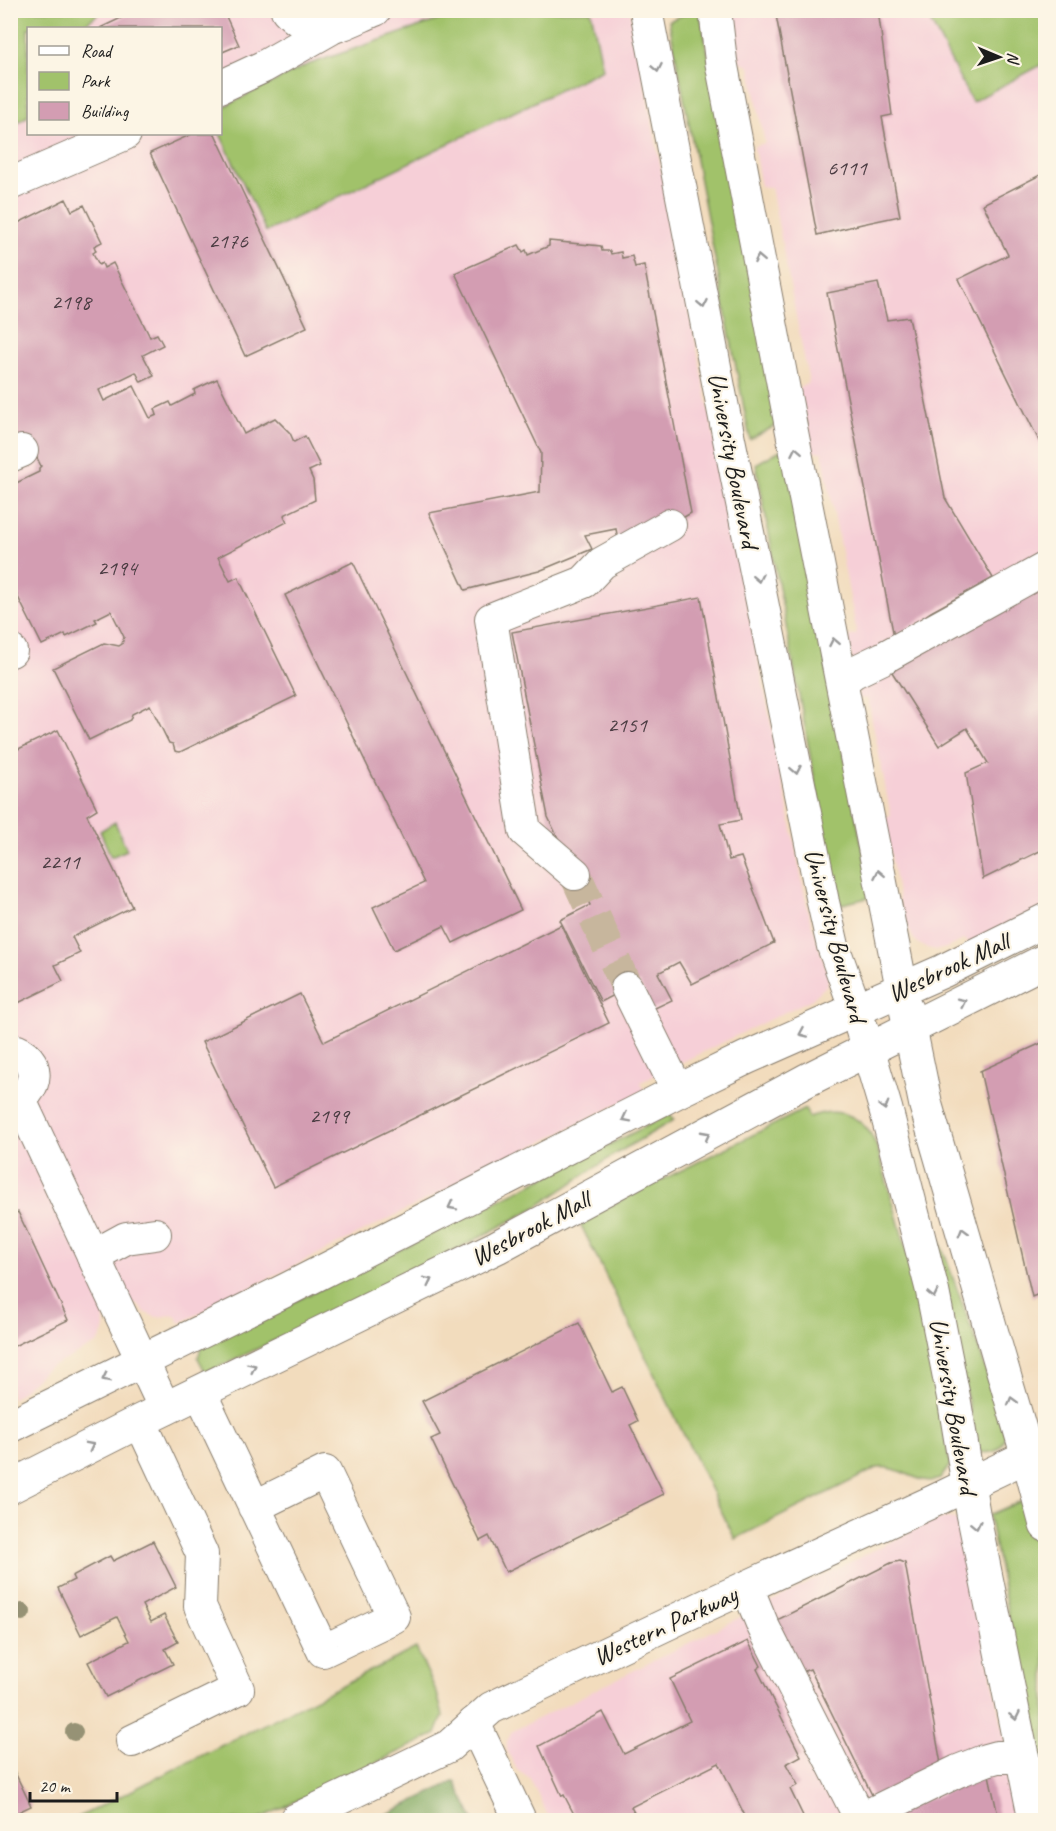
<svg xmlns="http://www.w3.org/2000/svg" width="1056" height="1831" font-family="Caveat,sans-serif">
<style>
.built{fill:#f6cfd7;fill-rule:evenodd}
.green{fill:#a1c26b;stroke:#5e6f44;stroke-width:1.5}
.forest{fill:#80a85f;stroke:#4e623e;stroke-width:1.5}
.building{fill:#d39db2}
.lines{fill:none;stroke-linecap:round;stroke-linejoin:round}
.minor-tunnel{stroke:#c7b69d;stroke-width:32;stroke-dasharray:32 16;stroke-linecap:butt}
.minor-casing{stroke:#877c6c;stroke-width:34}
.major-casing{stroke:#877c6c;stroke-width:35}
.minor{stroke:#fff;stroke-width:32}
.major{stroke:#fff;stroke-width:33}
.tree{fill:#969274}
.oneway{stroke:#999}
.labels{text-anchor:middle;stroke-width:4.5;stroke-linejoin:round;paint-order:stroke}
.number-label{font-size:22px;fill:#4a3c42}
.street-label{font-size:26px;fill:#1c1c1c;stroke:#fcf5e5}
</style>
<rect width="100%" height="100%" fill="#fcf5e5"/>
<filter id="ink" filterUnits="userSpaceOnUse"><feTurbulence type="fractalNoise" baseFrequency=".0167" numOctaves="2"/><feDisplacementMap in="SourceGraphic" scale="12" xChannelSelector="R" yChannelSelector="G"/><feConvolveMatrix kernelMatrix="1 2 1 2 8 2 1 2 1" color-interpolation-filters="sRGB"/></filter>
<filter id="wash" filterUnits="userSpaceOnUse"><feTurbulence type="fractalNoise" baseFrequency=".008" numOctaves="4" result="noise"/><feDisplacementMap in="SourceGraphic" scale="24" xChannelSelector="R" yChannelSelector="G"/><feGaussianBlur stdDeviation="1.35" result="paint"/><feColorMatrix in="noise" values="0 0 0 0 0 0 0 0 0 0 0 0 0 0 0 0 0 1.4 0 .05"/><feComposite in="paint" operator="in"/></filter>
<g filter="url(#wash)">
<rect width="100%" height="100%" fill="#f2dcbd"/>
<g class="built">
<path d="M10,11H630L809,916L829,977L826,986L812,999L641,1082L644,1091L180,1323L175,1315L156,1317L146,1313L136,1303L104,1317V1332L98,1343L45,1370L20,1393L11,1399ZM28,28H220V134H28Z"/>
<polygon points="733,11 1045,11 1045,910 971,948 965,939 947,948 937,950 927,948 919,944 913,938 902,915 884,818 891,816 868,699 859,698 848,639 850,636 857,634 822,452 811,452 799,389 801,386 809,383 771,187 761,187 754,148 755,146 765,143 750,67 736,59"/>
<polygon points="945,1518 954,1519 960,1523 1022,1820 550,1820 530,1779 517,1770 507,1750 507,1741 511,1732 934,1520"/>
</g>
<g class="green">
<polygon points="11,10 102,11 80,28 28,28 28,116 11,126 11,92 14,90 10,81"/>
<polygon points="465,11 591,11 603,69 266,232 220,134 221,108 307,65"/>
<polygon points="692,11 700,11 779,424 750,439 669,21"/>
<polygon points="925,11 1045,11 1045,63 972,102"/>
<polygon points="784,448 872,897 838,905 756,464"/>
<polygon points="115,822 127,850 111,857 100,831"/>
<path d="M805,1109L809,1117C830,1109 851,1110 867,1129C879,1143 883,1172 889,1189C901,1231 914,1274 923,1317C933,1366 941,1416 950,1465L940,1479C918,1487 900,1464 877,1468L735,1539L579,1221Z"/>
<polygon points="670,1114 674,1120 617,1153 533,1209 377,1292 206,1373 198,1358 201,1348 466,1217"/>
<path d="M939,1239L982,1358L1005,1435C1002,1451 994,1454 979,1452L933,1241Z"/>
<polygon points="1028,1498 1045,1586 1045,1806 989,1515"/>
<polygon points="416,1648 437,1693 443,1716 436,1734 257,1820 73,1820"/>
</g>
<polygon class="forest" points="455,1781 474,1820 375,1820"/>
<g id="blocks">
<g class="building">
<polygon points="138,10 223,10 239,45 220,53 220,28 100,28"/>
<polygon points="775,10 878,10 892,115 882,117 900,216 862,224 817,235"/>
<polygon points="192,134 215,134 307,327 245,356 150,153"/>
<polygon points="1046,172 1046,455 959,279 1008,255 983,204"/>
<polygon points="66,199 72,211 84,205 102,242 94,246 96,251 93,253 99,265 102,263 104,268 113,263 150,337 157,334 163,345 143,355 154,376 141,382 136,372 99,390 104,401 134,386 150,418 157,415 155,409 170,402 172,406 195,394 194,390 217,379 244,434 275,418 290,433 294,442 305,436 320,466 309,471 313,480 315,500 284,515 287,522 218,557 230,581 238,577 296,696 180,752 175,751 173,744 169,743 150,705 132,714 130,720 89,740 53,668 104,643 119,646 122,644 124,637 111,611 95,619 97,622 66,637 65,634 42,645 10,581 10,486 39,472 39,468 41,466 37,458 28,462 10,447 10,227"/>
<polygon points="549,241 601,246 602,251 610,251 611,254 621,252 622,258 632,256 635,267 644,265 691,513 679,520 618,540 616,529 585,535 592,549 539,571 465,590 429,513 540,492 541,453 455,273 519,245 523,252 526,250 528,255 549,246"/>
<polygon points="878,283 887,320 909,317 945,498 993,578 931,612 894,637 827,293"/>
<polygon points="353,562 521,910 453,943 444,926 394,950 373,907 424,883 285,595"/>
<polygon points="1046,581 1046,848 983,879 966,773 988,763 967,728 939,746 885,661"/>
<polygon points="701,597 741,820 720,824 729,860 741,857 774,943 692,984 679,962 658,973 672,1000 653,1009 639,982 601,1002 560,920 590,905 548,817 512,632"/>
<polygon points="58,730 97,809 87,815 132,907 72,937 80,953 55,965 63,981 12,1006 10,753"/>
<polygon points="561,925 609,1023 273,1187 202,1042 300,994 324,1042"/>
<polygon points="1046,1041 1046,1291 1032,1297 980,1071"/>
<polygon points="18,1212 68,1320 10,1348 10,1216"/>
<polygon points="579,1323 612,1392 622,1387 638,1421 630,1425 664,1494 506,1572 489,1536 480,1541 431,1439 440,1435 422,1401"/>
<polygon points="153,1541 176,1587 142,1605 151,1622 164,1615 178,1642 165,1649 173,1664 106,1697 88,1662 129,1641 117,1617 81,1635 58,1588 74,1580 72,1576 110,1556 113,1561"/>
<polygon points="900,1561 905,1563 941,1764 874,1799 810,1669 802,1672 775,1621 891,1563"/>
<polygon points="748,1641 761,1666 757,1669 801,1756 786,1764 798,1785 790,1789 805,1820 747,1820 719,1763 631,1807 638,1820 577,1820 564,1795 562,1796 539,1746 603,1712 624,1754 690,1721 670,1679"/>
<polygon points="10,1762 31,1806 10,1816"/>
<polygon points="989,1775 999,1820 888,1820 886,1817"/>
</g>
</g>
</g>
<g filter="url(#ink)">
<use href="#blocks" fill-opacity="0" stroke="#877c6c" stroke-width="1.5"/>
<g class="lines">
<polyline class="minor-tunnel" points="575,874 627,988"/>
<defs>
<g id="minor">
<path d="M287,10C317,43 341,24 375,10"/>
<polyline points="646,10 729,439 823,902 833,946 856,1010"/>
<polyline points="715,10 721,61 792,432 902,989"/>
<polyline points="220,87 263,67 330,29"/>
<polyline points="10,184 125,134"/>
<polyline points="10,456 22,451"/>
<polyline points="10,650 11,651"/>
<polyline points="842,681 854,672 883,658 1046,568"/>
<polyline points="575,874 525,831 491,619 584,582 602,563 670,525"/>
<polyline points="627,988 678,1091"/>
<path d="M10,1049C43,1056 40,1094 10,1103"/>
<polyline points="20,1100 165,1409"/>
<polyline points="93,1256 126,1238 155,1234"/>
<path d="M200,1392C241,1479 282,1565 323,1651L394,1617L325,1472L254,1507"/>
<polyline points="747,1587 763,1626 861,1820"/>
<polyline points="474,1723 520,1820"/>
<polyline points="132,1741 238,1689 200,1606 202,1554 140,1421"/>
<polyline points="860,1819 958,1771 986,1760 997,1757 1023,1757"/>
<polyline points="295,1820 449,1746 491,1708 707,1605 936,1500 1046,1447"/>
</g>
<g id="major">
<polyline points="906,1009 926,1106 1028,1457 1046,1525"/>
<polyline points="862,1029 886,1110 932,1289 955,1405 973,1513 1035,1820"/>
<polyline points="10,1426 288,1289 678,1091 746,1058 943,971 1046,920"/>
<polyline points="10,1487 140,1421 497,1247 807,1080 1046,960"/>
</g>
</defs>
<use href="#minor" class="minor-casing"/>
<use href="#major" class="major-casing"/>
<use href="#minor" class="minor"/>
<use href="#major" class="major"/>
</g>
<g class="tree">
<circle cx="22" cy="1612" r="9"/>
<circle cx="74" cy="1732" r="9"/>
</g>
<defs><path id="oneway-chevron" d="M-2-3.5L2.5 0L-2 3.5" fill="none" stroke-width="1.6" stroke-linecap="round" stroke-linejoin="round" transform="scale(1.5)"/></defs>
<g class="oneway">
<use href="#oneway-chevron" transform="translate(657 68) rotate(79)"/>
<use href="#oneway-chevron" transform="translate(759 259) rotate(-101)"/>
<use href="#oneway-chevron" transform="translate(703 304) rotate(79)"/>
<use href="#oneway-chevron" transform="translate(796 451) rotate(-101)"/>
<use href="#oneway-chevron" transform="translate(758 578) rotate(79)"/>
<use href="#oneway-chevron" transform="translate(834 642) rotate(-101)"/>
<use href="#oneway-chevron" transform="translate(796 770) rotate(79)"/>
<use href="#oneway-chevron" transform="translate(879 874) rotate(-101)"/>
<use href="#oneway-chevron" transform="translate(962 1002) rotate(-26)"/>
<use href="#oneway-chevron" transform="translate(803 1033) rotate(156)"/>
<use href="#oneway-chevron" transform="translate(884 1106) rotate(74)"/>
<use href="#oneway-chevron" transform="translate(626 1118) rotate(153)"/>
<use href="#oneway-chevron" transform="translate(706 1135) rotate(-28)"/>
<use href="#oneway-chevron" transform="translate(452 1206) rotate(153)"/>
<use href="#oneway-chevron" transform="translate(963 1232) rotate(-106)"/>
<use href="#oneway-chevron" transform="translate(428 1281) rotate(-26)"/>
<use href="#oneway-chevron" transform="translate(933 1294) rotate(78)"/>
<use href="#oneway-chevron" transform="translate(252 1367) rotate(-26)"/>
<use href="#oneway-chevron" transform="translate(106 1378) rotate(154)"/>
<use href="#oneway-chevron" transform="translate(1012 1401) rotate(-106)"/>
<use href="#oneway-chevron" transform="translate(90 1446) rotate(-27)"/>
<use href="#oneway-chevron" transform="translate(976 1525) rotate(78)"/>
<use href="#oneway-chevron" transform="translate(1015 1716) rotate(78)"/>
</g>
</g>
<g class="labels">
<g class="number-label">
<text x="847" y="175">6111</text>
<text x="228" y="248">2176</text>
<text x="71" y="309">2198</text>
<text x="117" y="575">2194</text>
<text x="627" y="732">2151</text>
<text x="60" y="869">2211</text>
<text x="329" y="1123">2199</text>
</g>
<g class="street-label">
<text transform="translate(734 460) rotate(79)" y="9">University Boulevard</text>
<text transform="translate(836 935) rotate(75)" y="9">University Boulevard</text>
<text transform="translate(948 967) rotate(-25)" y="9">Wesbrook Mall</text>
<text transform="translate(530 1228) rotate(-28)" y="9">Wesbrook Mall</text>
<text transform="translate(954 1406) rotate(80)" y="9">University Boulevard</text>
<text transform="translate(665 1625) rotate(-25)" y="9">Western Parkway</text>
</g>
</g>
<rect width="1056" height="1831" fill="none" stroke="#fcf5e5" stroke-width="36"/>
<rect x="27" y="27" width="195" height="108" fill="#fcf5e5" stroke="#a29e95" stroke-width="1.5"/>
<rect x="39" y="46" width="30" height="9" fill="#ffffff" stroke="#a29e95" stroke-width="1.5"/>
<text x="81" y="57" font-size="18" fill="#1c1c1c">Road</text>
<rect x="39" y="72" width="30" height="18" fill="#a1c26b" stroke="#a29e95" stroke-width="1.5"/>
<text x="81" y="87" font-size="18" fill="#1c1c1c">Park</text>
<rect x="39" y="102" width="30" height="18" fill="#d39db2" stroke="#a29e95" stroke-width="1.5"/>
<text x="81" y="117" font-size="18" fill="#1c1c1c">Building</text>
<g transform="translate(999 57) rotate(92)" stroke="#fcf5e5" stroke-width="4.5" paint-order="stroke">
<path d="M0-4.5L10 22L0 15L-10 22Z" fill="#1c1c1c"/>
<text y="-9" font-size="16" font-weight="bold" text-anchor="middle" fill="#1c1c1c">N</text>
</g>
<path d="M30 1792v9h87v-9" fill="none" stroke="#1c1c1c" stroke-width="3"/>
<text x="39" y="1792" font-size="18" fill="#1c1c1c" stroke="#fcf5e5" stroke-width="4.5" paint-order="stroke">20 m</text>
</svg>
